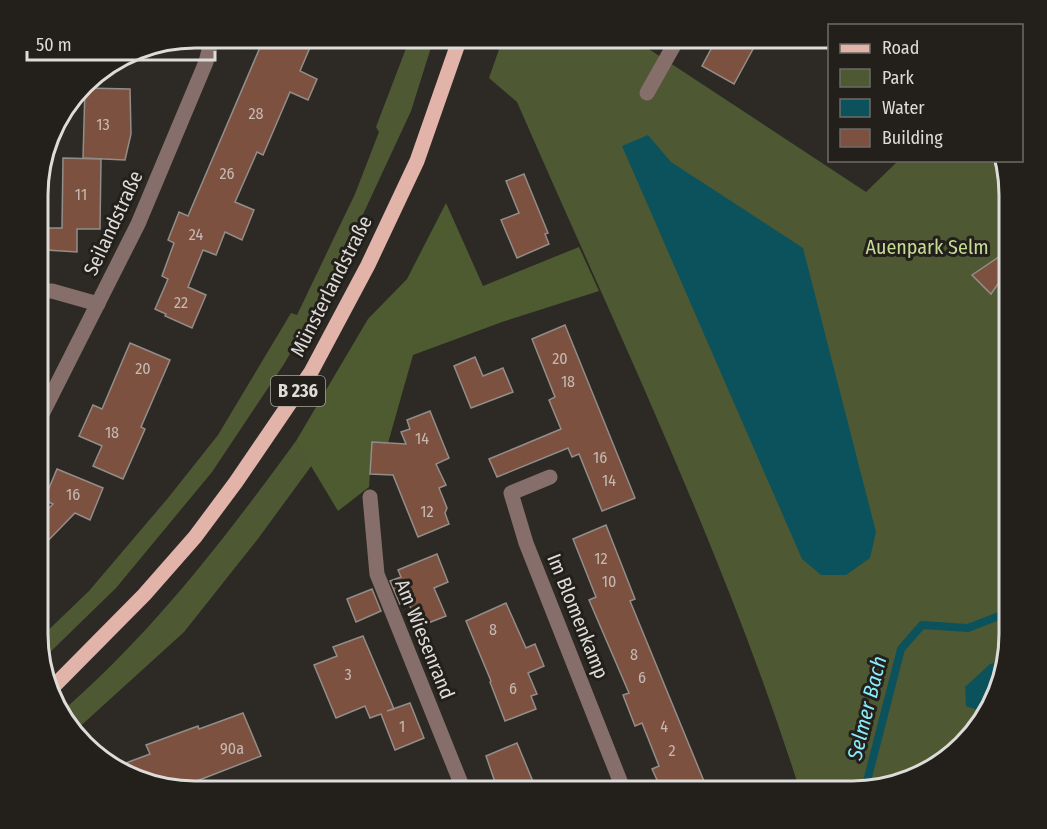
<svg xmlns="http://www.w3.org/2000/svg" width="1047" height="829" font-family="'Fira Sans Condensed',sans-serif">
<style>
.green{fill:#4e5933}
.forest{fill:#4e5b31}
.water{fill:#0c525c}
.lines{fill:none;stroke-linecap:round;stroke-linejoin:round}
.stream{stroke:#0c525c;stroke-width:8}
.building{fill:#7d5140;stroke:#938d8a;stroke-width:1.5}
.minor{stroke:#866f6a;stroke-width:15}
.major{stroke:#e2b4a9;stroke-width:15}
.labels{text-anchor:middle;stroke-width:6;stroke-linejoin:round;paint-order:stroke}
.number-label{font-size:16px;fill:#c6b9b3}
.shield{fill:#23201c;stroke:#a6a4a0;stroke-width:1.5}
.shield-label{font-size:18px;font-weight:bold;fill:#dedcd9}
.street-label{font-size:20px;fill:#dedcd9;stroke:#23201c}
.park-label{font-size:20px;fill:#c5db95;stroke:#23201c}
.water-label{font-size:21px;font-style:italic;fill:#89ecfc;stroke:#23201c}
.rim{fill:none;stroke:#dedcd9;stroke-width:3}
</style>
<rect width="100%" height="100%" fill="#2d2a26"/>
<g class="green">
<polygon points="410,38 434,38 411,111 333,279 284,364 212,472 116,588 42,660 38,640 89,591 168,498 218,435 291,313 297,315 355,194 379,132 376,127"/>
<path d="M503,38H632L866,192L898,161H1002L1009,194V645L997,695L970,738L918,776L888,780L846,791H800C725,554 616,329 517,102L489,78Z"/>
<path d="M296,441L312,465L257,540L184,632L75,731L60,713C152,634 225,538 296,441Z"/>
</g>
<polygon class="forest" points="446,203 483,286 579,247 599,291 502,322 413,355 388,443 372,442 369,487 338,511 296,441 368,319 407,279"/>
<g class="water">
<polygon points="648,135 671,162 803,248 876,532 870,558 846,575 821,575 802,559 622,146"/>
<polygon points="1006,660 997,695 986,713 966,706 965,687 990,664"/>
</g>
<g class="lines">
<polyline class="stream" points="865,789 901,649 922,625 968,628 1009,612"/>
</g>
<g class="building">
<polygon points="264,38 314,38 300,71 317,79 308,100 290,92 263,155 257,152 235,202 254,210 242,240 225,232 216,255 203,250 188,287 206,295 192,328 165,316 166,314 155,309 168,279 162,276 174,243 168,240 179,212 188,216"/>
<polygon points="717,38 759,38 734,84 702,66"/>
<polygon points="85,88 130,89 131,134 125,160 83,158"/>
<polygon points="63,158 101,159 100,229 77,229 77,252 46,250 46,228 62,228"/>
<polygon points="524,174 548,233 545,234 549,244 517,258 501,220 519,213 506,181"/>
<polygon points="1009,250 1009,268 991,294 972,275"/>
<polygon points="565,325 635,498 602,511 579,454 572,457 568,448 497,477 489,459 561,429 549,400 555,397 532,339"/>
<polygon points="130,343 170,360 141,427 145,429 123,479 93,466 102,446 79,436 93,405 102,409"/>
<polygon points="475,357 483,376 503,368 513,392 471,408 454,366"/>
<polygon points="430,411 449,458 436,464 446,485 439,488 447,508 445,513 449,524 418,537 393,475 370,474 372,442 406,444 401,432 410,429 407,420"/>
<polygon points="57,469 103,488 90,520 75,513 38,551 38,519 53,504 44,500"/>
<polygon points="606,525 635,599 630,601 708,791 662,791 652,769 659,766 642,723 635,726 623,695 629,693 589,600 596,597 573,539"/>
<polygon points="437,554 448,582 434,588 446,616 418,627 408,601 400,604 390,581 401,577 398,570"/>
<polygon points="372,589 381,611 356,622 347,599"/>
<polygon points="506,603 526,648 535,644 544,666 528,673 537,694 531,696 536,709 505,721 490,682 491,681 466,621"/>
<polygon points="363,636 394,709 387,711 410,703 424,738 395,750 381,714 370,718 365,706 336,718 314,665 337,656 333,647"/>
<polygon points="243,713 261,756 189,784 192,791 185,791 135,780 115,767 150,754 146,745 198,726 199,729"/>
<polygon points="517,743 534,784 515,791 498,791 486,756"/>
</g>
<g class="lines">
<g class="minor">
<polyline points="647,93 678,38"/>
<polyline points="39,291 52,291 98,304"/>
<polyline points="38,422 138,224 206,62 212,38"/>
<polyline points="550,477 511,493 526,543 624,791"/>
<polyline points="370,497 377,574 464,791"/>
</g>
<polyline class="major" points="50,690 144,595 195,537 236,482 311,372 368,265 417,161 460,38"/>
</g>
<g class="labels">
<g class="number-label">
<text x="256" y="119">28</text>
<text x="103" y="130">13</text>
<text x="227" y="179">26</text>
<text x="81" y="200">11</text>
<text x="196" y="240">24</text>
<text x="181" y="308">22</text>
<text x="560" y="364">20</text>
<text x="143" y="374">20</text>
<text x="568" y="387">18</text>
<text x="112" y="438">18</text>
<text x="422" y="444">14</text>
<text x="600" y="463">16</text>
<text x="609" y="486">14</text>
<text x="73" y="500">16</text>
<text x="427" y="517">12</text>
<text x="601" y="564">12</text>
<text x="609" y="587">10</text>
<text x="493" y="635">8</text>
<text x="634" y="660">8</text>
<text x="348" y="680">3</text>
<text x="642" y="683">6</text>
<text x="513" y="694">6</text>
<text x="402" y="732">1</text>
<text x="664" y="732">4</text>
<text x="232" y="754">90a</text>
<text x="672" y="756">2</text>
</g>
<rect class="shield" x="271" y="376" width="54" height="30" rx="4.5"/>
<g class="shield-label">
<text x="298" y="397">B 236</text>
</g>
<g class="street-label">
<text transform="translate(113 223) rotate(-65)" y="7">Seilandstraße</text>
<text transform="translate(331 286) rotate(-63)" y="7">Münsterlandstraße</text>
<text transform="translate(578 616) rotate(68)" y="7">Im Blomenkamp</text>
<text transform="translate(425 639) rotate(68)" y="7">Am Wiesenrand</text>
</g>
<g class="park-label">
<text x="927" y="254">Auenpark Selm</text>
</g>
<g class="water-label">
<text transform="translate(867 708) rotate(-76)" y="7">Selmer Bach</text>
</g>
</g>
<path d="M0 0H1047V829H0ZM195 48H852A147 147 0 0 1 999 195V634A147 147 0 0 1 852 781H195A147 147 0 0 1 48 634V195A147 147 0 0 1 195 48Z" fill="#23201c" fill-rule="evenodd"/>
<path class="rim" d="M195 48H852A147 147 0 0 1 999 195V634A147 147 0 0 1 852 781H195A147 147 0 0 1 48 634V195A147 147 0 0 1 195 48Z"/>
<rect x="828" y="24" width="195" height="138" fill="#23201c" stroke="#6e6b68" stroke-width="1.5"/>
<rect x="840" y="44" width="30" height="9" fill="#e2b4a9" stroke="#6e6b68" stroke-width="1.5"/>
<text x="882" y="54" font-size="18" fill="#dedcd9">Road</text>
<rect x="840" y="69" width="30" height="18" fill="#4e5933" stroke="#6e6b68" stroke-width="1.5"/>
<text x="882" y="84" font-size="18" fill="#dedcd9">Park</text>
<rect x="840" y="99" width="30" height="18" fill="#0c525c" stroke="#6e6b68" stroke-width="1.5"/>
<text x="882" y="114" font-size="18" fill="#dedcd9">Water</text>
<rect x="840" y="129" width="30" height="18" fill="#7d5140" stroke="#6e6b68" stroke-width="1.5"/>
<text x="882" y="144" font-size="18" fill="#dedcd9">Building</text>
<path d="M27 51v9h188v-9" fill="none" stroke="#dedcd9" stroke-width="3"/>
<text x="36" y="51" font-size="18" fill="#dedcd9" stroke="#23201c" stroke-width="4.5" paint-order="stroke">50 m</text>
</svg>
